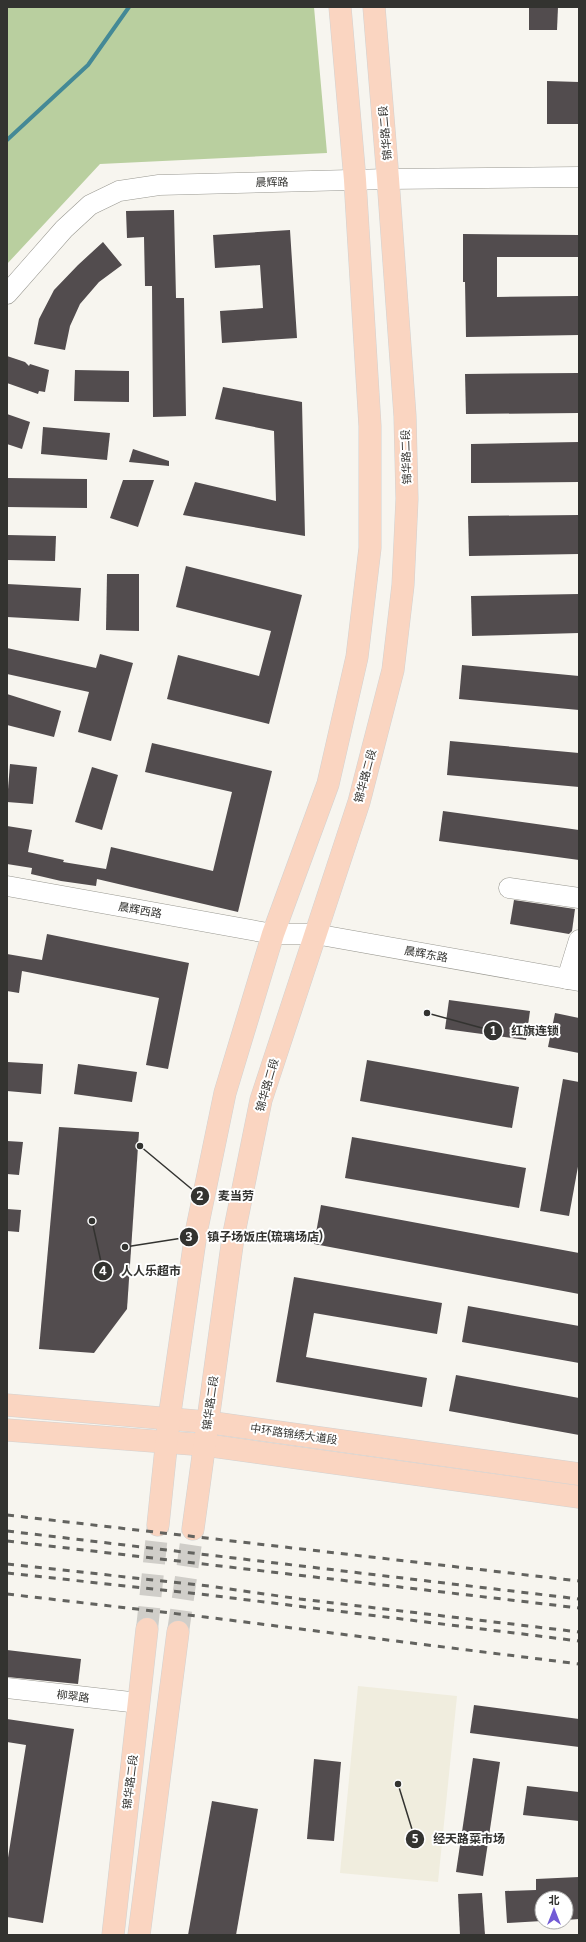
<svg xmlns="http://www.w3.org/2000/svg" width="586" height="1942" font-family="Bitter,'Noto Sans SC',serif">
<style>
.built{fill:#f0edde}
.green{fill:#b9cf9f}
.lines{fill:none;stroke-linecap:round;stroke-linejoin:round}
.stream{stroke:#448996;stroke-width:4}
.building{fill:#524c4e}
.major-tunnel{stroke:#d0cec9;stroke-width:22;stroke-dasharray:22 11;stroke-linecap:butt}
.minor-casing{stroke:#999891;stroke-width:21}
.major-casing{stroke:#d2d2d1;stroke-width:23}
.minor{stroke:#fff;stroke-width:20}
.major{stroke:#fad5c1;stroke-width:22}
.rail{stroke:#63635f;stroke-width:3;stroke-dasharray:7 7;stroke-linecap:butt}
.labels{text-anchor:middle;stroke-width:4;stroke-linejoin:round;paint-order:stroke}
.street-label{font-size:11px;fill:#333330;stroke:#fff}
.leader{fill:none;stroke:#333330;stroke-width:1.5}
.callout-dot{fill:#333330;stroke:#fff;stroke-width:1.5}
.mark-label{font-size:12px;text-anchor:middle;font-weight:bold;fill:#fff}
.callout-label{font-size:12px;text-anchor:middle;font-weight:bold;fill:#333330;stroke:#fff;stroke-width:4;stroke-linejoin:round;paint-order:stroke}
</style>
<rect width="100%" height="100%" fill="#f7f5ef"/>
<polygon class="built" points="358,1686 457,1696 438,1882 340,1873"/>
<polygon class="green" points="7,7 314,7 327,153 100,164 7,264"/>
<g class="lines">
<polyline class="stream" points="7,140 88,65 129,7"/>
</g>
<g class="building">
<polygon points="529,7 558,7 557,30 529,30"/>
<polygon points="547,81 579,82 579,124 547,124"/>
<polygon points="174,210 176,298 184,298 186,416 153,417 152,286 145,286 144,237 127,238 126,211"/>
<polygon points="290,230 297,338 222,343 220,311 263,308 260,265 215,268 213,235"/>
<polygon points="463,234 579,235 579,257 497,257 497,297 579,296 579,335 466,337 465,282 463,282"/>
<polygon points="103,242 122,265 99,282 80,304 70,326 65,350 34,344 39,319 54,290 78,265"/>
<polygon points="7,356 25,362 29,366 30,364 49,370 45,392 39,391 38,394 7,383"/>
<polygon points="75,370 129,371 129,402 74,401"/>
<polygon points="579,373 579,413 466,414 465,374"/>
<polygon points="223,387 302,402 305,536 183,515 195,482 276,501 274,431 215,419"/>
<polygon points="7,414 30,422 22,449 7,444"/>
<polygon points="43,427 110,433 107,460 41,454"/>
<polygon points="579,442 579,482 471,483 471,444"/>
<polygon points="133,449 169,461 169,466 129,462"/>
<polygon points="7,478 87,479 87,508 7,507"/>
<polygon points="123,480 154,480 138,527 110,518"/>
<polygon points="579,515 579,554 469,556 468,516"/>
<polygon points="7,535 56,536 55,561 7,560"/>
<polygon points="186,566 302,595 269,724 167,699 178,655 259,676 271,631 176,607"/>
<polygon points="107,574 139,574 139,631 106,630"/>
<polygon points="7,584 81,588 79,621 7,617"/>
<polygon points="579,594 579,633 472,636 471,596"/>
<polygon points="7,648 96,668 100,654 133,663 111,741 78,732 89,692 7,674"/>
<polygon points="462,665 579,676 579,710 459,699"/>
<polygon points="7,694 61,711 54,737 7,725"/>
<polygon points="450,741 579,753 579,787 447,775"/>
<polygon points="152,743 272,771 238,912 97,879 96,886 61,881 31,874 32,868 7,864 7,826 32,830 28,852 64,860 63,862 106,869 111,847 213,871 232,792 145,772"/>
<polygon points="10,764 37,767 33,804 7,802"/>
<polygon points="92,767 118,775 102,830 75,822"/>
<polygon points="443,811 579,830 579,860 439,841"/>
<polygon points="514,900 575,909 572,931 569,934 510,924"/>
<polygon points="47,934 189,963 168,1069 146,1065 159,998 22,971 19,993 7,991 7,954 42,960"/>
<polygon points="449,1000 530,1011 526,1040 445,1029"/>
<polygon points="555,1013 579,1018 579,1053 548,1047"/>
<polygon points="367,1060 519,1087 512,1128 360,1101"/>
<polygon points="7,1062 43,1064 41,1094 7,1091"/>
<polygon points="78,1064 137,1072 132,1102 74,1094"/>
<polygon points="563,1079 579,1082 579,1161 569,1216 540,1211"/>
<polygon points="59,1127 139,1132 127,1309 94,1353 39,1349"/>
<polygon points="352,1137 526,1168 519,1208 345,1178"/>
<polygon points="7,1141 23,1142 19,1175 7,1174"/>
<polygon points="321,1205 579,1253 579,1294 314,1244"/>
<polygon points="7,1209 21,1210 19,1232 7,1231"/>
<polygon points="294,1277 442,1303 437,1334 314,1313 306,1357 427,1378 422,1407 276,1382"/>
<polygon points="468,1306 579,1326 579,1363 462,1342"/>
<polygon points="456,1375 579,1398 579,1435 449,1411"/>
<polygon points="7,1650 81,1659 78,1684 7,1677"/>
<polygon points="474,1705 579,1719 579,1747 470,1733"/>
<polygon points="7,1719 74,1729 43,1923 7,1917 7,1864 26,1745 7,1742"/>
<polygon points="473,1758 500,1762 483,1876 456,1872"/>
<polygon points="314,1759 341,1762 334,1841 307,1839"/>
<polygon points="527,1786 579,1792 579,1821 523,1815"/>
<polygon points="212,1801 258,1809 236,1935 188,1935"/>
<polygon points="579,1877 579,1919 566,1920 566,1898 542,1898 542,1921 507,1923 505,1891 536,1890 536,1879"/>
<polygon points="482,1893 485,1935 460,1935 458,1894"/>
</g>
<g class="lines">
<g class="major-tunnel">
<polyline points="147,1629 158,1525"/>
<polyline points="178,1632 193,1529"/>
</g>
<defs>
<g id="minor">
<polyline points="7,294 64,229 90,205 119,191 159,185 388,179 579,177"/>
<polyline points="7,886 273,934 315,934 579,981"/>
<polyline points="509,888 579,898"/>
<polyline points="567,979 579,940"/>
<polyline points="7,1688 139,1703"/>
</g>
<g id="major">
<polyline points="7,1405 207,1422 579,1474"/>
<polyline points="7,1430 205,1445 579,1497"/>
<polyline points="158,1525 169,1419 196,1233 225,1093 273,934 328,784 357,657 370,548 370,426 355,180 340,7"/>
<polyline points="193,1529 233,1238 261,1100 359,802 393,670 403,585 407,499 405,416 388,179 374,7"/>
<polyline points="113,1935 147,1629"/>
<polyline points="139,1935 178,1632"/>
</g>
</defs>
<use href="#minor" class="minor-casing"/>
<use href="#major" class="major-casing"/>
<use href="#minor" class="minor"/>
<use href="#major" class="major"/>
<g class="rail">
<polyline points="7,1515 579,1581"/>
<polyline points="7,1531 579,1599"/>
<polyline points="7,1541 579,1608"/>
<polyline points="7,1564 209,1586 300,1599 579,1632"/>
<polyline points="7,1573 208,1595 579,1641"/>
<polyline points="7,1594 205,1617 579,1664"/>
</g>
</g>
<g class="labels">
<g class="street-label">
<text transform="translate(385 133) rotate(-95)" y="4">锦华路二段</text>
<text transform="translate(272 182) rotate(-1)" y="4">晨辉路</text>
<text transform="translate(406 457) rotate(-92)" y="4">锦华路二段</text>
<text transform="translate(365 776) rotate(-75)" y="4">锦华路二段</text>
<text transform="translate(140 910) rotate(10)" y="4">晨辉西路</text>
<text transform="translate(426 954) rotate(10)" y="4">晨辉东路</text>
<text transform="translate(267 1085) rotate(-74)" y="4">锦华路二段</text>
<text transform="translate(210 1403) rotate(-82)" y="4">锦华路二段</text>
<text transform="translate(294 1434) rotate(8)" y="4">中环路锦绣大道段</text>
<text transform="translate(73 1696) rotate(7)" y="4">柳翠路</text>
<text transform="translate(130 1782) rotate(-83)" y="4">锦华路二段</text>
</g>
</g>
<path class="leader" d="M427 1013L493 1031M140 1146L200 1196M125 1247L189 1237M92 1221L103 1271M398 1784L415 1839"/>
<g class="callout-dot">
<circle cx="427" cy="1013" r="4"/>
<circle cx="140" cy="1146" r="4"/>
<circle cx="125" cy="1247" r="4"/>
<circle cx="92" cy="1221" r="4"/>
<circle cx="398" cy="1784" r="4"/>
<circle cx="493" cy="1031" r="10"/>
<circle cx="200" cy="1196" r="10"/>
<circle cx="189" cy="1237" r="10"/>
<circle cx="103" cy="1271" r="10"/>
<circle cx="415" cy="1839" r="10"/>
</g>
<g class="mark-label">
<text x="493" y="1035">1</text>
<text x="200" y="1200">2</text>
<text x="189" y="1241">3</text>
<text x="103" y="1275">4</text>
<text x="415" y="1843">5</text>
</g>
<g class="callout-label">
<text x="535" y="1035">红旗连锁</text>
<text x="236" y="1200">麦当劳</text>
<text x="265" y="1241">镇子场饭庄(琉璃场店)</text>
<text x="151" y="1275">人人乐超市</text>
<text x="469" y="1843">经天路菜市场</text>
</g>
<rect width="586" height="1942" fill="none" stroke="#333330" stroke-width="16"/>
<g transform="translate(554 1910)"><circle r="19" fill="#ffffff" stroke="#adadac"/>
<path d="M0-3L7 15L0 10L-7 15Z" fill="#725bd5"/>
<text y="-6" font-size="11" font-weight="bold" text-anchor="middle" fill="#333330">北</text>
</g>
</svg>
